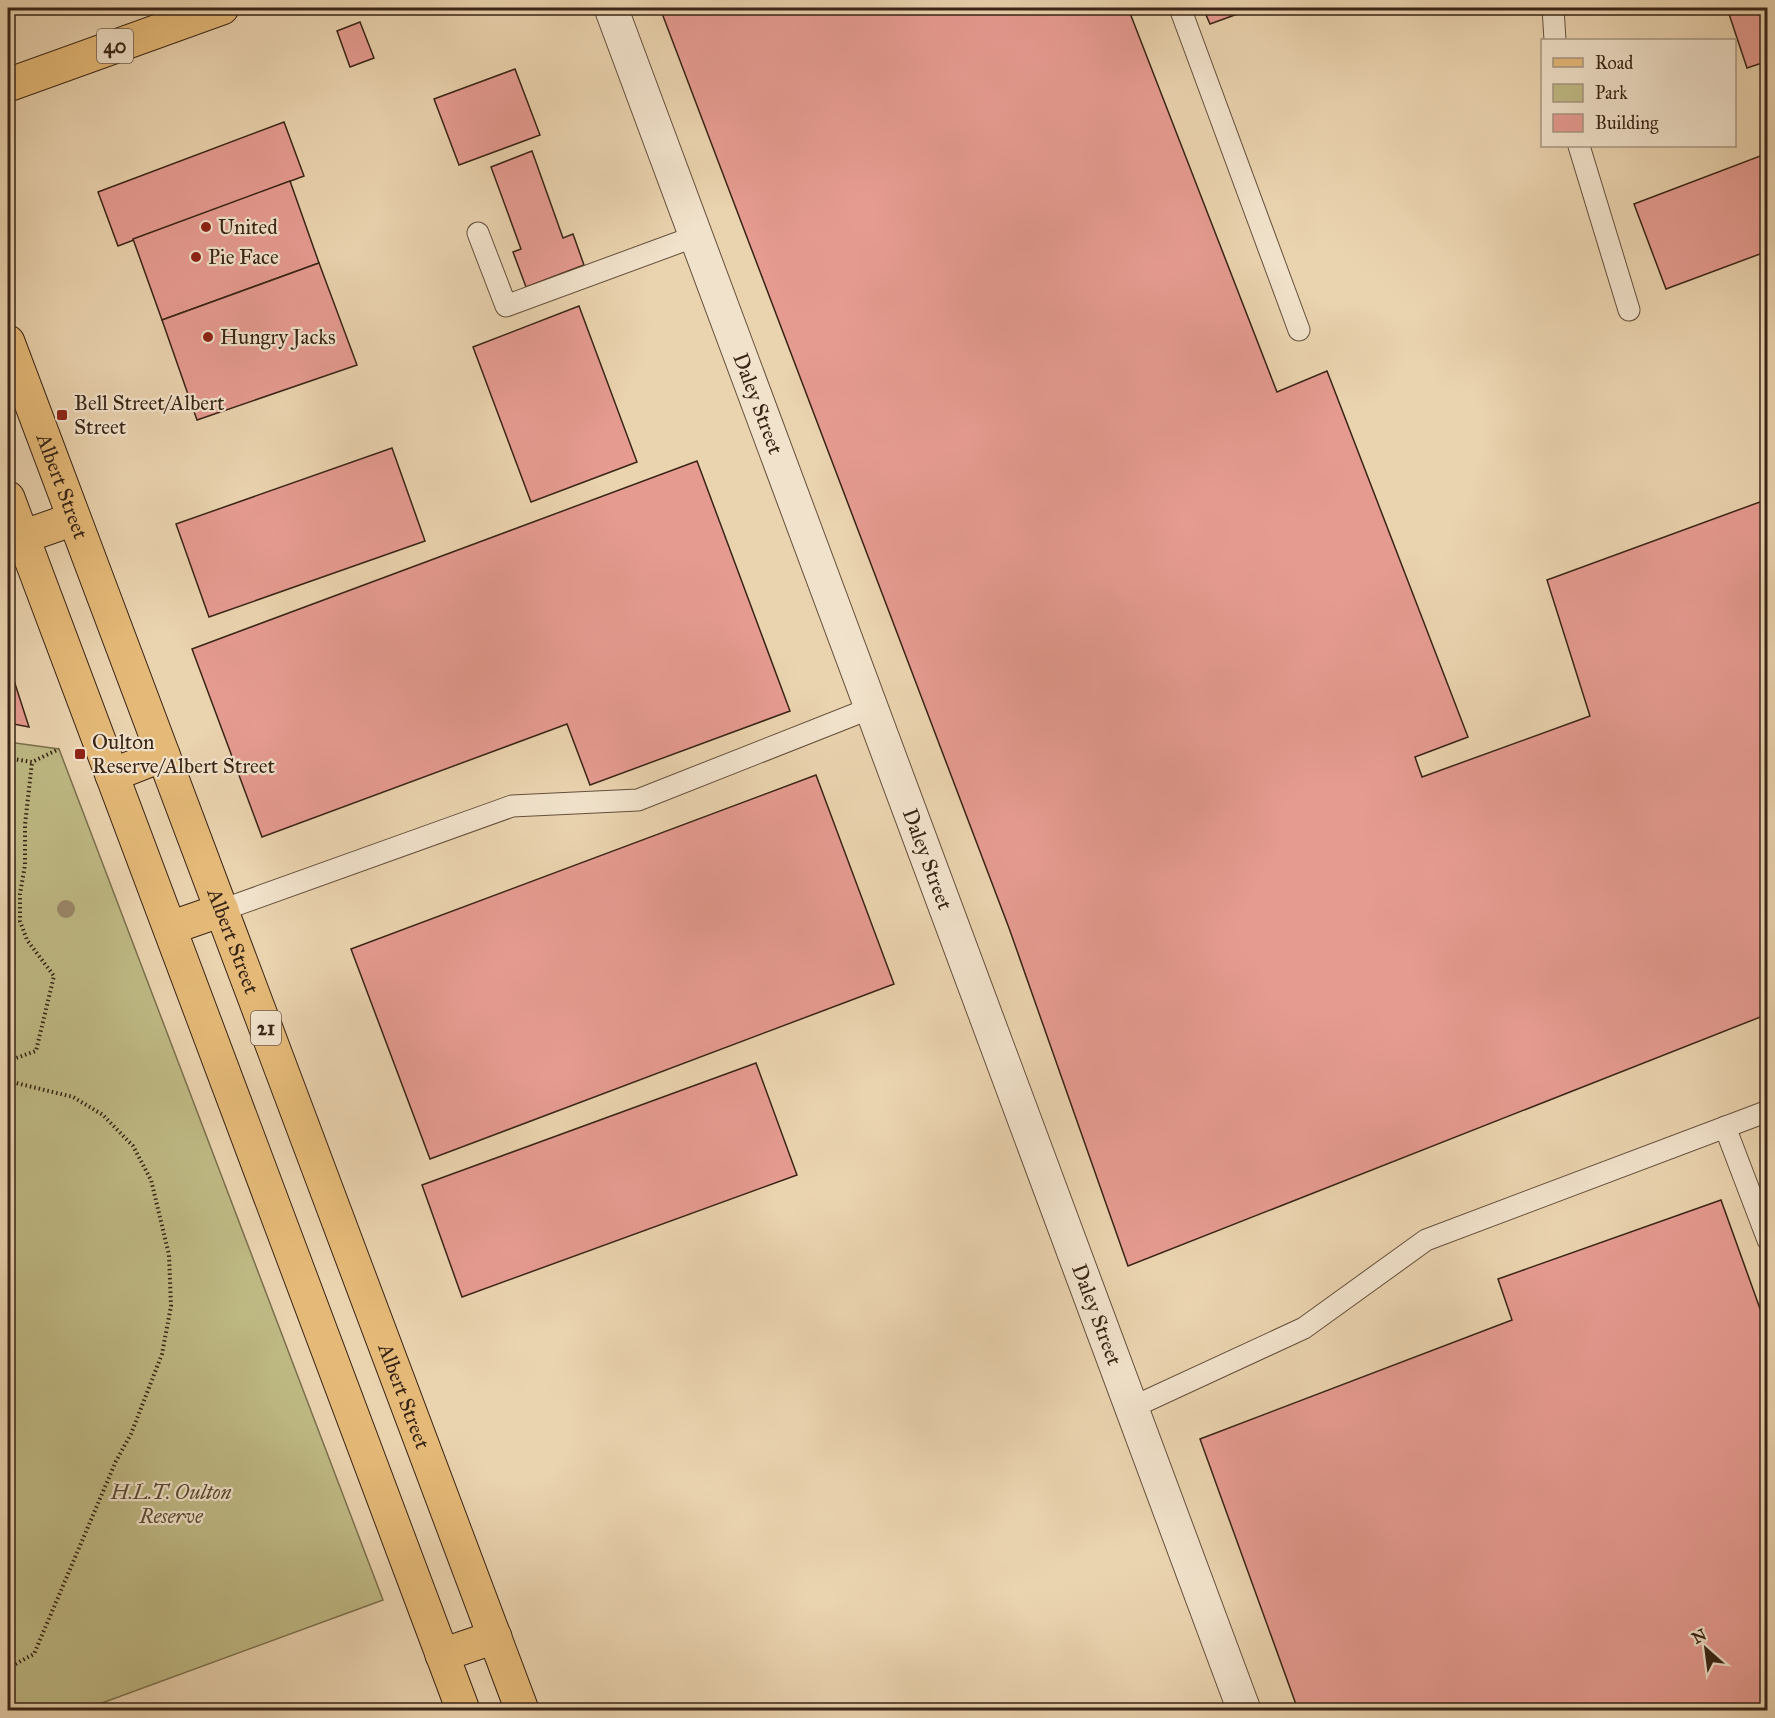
<svg xmlns="http://www.w3.org/2000/svg" width="1775" height="1718" font-family="'IM FELL Great Primer',serif">
<style>
.green{fill:#bfba85;stroke:#7c704e;stroke-width:1.5}
.building{fill:#e69b91;stroke:#392516;stroke-width:1.5}
.lines{fill:none;stroke-linecap:round;stroke-linejoin:round}
.service-casing{stroke:#65503c;stroke-width:23}
.minor-casing{stroke:#65503c;stroke-width:35}
.primary-casing{stroke:#392516;stroke-width:35}
.trunk-casing{stroke:#392516;stroke-width:35}
.path{stroke:#392516;stroke-width:4;stroke-dasharray:1.5 3;stroke-linecap:butt}
.service{stroke:#f1e2cb;stroke-width:21}
.minor{stroke:#f1e2cb;stroke-width:33}
.primary{stroke:#e5ba78;stroke-width:33}
.trunk{stroke:#e5ba78;stroke-width:33}
.tree{fill:#9b886a}
.poi-dot{fill:#8f2418;stroke:#f1e2cb;stroke-width:2}
.labels{text-anchor:middle;stroke-width:4.5;stroke-linejoin:round;paint-order:stroke}
.shield{fill:#f1e2cb;stroke:#705e4c;stroke-width:1.5}
.shield-label{font-size:20px;font-weight:bold;fill:#392516}
.poi-label{font-size:21px;fill:#392516;stroke:#f1e2cb;text-anchor:start}
.street-label{font-size:21px;fill:#392516;stroke:#f1e2cb}
.park-label{font-size:21px;font-style:italic;fill:#5a4a32;stroke:#f1e2cb}
</style>
<rect width="100%" height="100%" fill="#ead3af"/>
<filter id="stains"><feTurbulence type="fractalNoise" baseFrequency=".00333" numOctaves="4"/><feColorMatrix values="0 0 0 0 .2 0 0 0 0 .09 0 0 0 0 .02 0 0 0 .5 -.17"/></filter>
<radialGradient id="worn" r=".72"><stop offset=".6" stop-color="#630" stop-opacity="0"/><stop offset="1" stop-color="#630" stop-opacity=".3"/></radialGradient>
<polygon class="green" points="8,742 59,749 383,1600 83,1710 8,1710"/>
<g class="building">
<polygon points="660,8 1128,8 1277,392 1327,371 1468,737 1415,757 1422,777 1590,716 1547,580 1768,499 1768,1014 1128,1266 1009,928"/>
<polygon points="1203,8 1254,8 1210,24"/>
<polygon points="1727,8 1768,8 1768,61 1747,68"/>
<polygon points="360,22 374,58 350,67 337,31"/>
<polygon points="515,69 540,135 459,165 434,99"/>
<polygon points="284,122 304,176 118,246 98,192"/>
<polygon points="532,151 563,238 573,234 584,265 526,287 513,252 521,249 491,167"/>
<polygon points="1768,153 1768,251 1666,289 1634,204"/>
<polygon points="290,181 319,263 162,320 133,239"/>
<polygon points="319,263 357,365 197,420 162,320"/>
<polygon points="579,306 637,462 531,502 473,347"/>
<polygon points="392,448 425,541 209,617 176,524"/>
<polygon points="697,461 790,711 590,785 567,724 262,837 192,649"/>
<polygon points="8,662 29,727 8,723"/>
<polygon points="816,775 894,984 430,1159 351,949"/>
<polygon points="756,1063 797,1175 462,1297 422,1185"/>
<polygon points="1721,1200 1768,1331 1768,1710 1298,1710 1200,1439 1512,1320 1498,1279"/>
</g>
<g class="lines">
<defs>
<g id="service">
<polyline points="1180,8 1299,330"/>
<polyline points="1553,8 1555,40"/>
<polyline points="1579,146 1629,310"/>
<polyline points="478,233 506,306 696,236"/>
<polyline points="222,910 512,806 638,800 871,708"/>
<polyline points="1725,1127 1768,1240"/>
<polyline points="1131,1408 1304,1328 1426,1240 1768,1111"/>
</g>
<g id="minor">
<path id="s1" d="M611,8L1244,1710"/>
</g>
<g id="primary">
<path id="s2" d="M8,342L522,1710"/>
<polyline points="8,498 463,1710"/>
<polyline points="22,537 74,519"/>
<polyline points="112,775 163,755"/>
<polyline points="170,928 222,910"/>
<polyline points="442,1655 495,1637"/>
</g>
<polyline id="trunk" points="8,85 222,8"/>
</defs>
<use href="#service" class="service-casing"/>
<use href="#minor" class="minor-casing"/>
<use href="#primary" class="primary-casing"/>
<use href="#trunk" class="trunk-casing"/>
<g class="path">
<polyline points="8,758 32,762 59,749"/>
<polyline points="8,1061 36,1051 54,976 27,940 20,921 20,894 25,865 25,825 32,762"/>
<polyline points="8,1081 73,1097 103,1115 133,1146 151,1180 169,1255 171,1306 162,1354 131,1434 116,1461 34,1654 8,1668"/>
</g>
<use href="#service" class="service"/>
<use href="#minor" class="minor"/>
<use href="#primary" class="primary"/>
<use href="#trunk" class="trunk"/>
</g>
<circle class="tree" cx="66" cy="909" r="9"/>
<g class="poi-dot">
<circle cx="206" cy="227" r="6"/>
<circle cx="196" cy="257" r="6"/>
<circle cx="208" cy="337" r="6"/>
<rect x="56" y="409" width="12" height="12" rx="3"/>
<rect x="74" y="748" width="12" height="12" rx="3"/>
</g>
<g class="labels">
<g class="shield">
<rect x="97" y="29" width="36" height="34" rx="4.5"/>
<rect x="251" y="1011" width="30" height="34" rx="4.5"/>
</g>
<g class="shield-label">
<text x="115" y="53">40</text>
<text x="266" y="1035">21</text>
</g>
<g class="poi-label">
<text x="218" y="234">United</text>
<text x="208" y="264">Pie Face</text>
<text x="220" y="344">Hungry Jacks</text>
<text x="74" y="410">Bell Street/Albert<tspan x="74" dy="24">Street</tspan></text>
<text x="92" y="749">Oulton<tspan x="92" dy="24">Reserve/Albert Street</tspan></text>
</g>
<g class="street-label">
<text dy="7" stroke="none"><textPath href="#s1" startOffset="422">Daley Street</textPath></text>
<text dy="7" stroke="none"><textPath href="#s2" startOffset="154">Albert Street</textPath></text>
<text dy="7" stroke="none"><textPath href="#s1" startOffset="908">Daley Street</textPath></text>
<text dy="7" stroke="none"><textPath href="#s2" startOffset="640">Albert Street</textPath></text>
<text dy="7" stroke="none"><textPath href="#s1" startOffset="1394">Daley Street</textPath></text>
<text dy="7" stroke="none"><textPath href="#s2" startOffset="1126">Albert Street</textPath></text>
</g>
<g class="park-label">
<text x="171" y="1499">H.L.T. Oulton<tspan x="171" dy="24">Reserve</tspan></text>
</g>
</g>
<rect width="1775" height="1718" fill="none" stroke="#ead3af" stroke-width="30"/>
<rect x="9" y="9" width="1757" height="1700" fill="none" stroke="#392516" stroke-width="3"/>
<rect x="15" y="15" width="1745" height="1688" fill="none" stroke="#392516" stroke-width="1.5"/>
<rect x="1541" y="39" width="195" height="108" fill="#f1e2cb" stroke="#a79683" stroke-width="1.5"/>
<rect x="1553" y="58" width="30" height="9" fill="#e5ba78" stroke="#a79683" stroke-width="1.5"/>
<text x="1595" y="69" font-size="18" fill="#392516">Road</text>
<rect x="1553" y="84" width="30" height="18" fill="#bfba85" stroke="#a79683" stroke-width="1.5"/>
<text x="1595" y="99" font-size="18" fill="#392516">Park</text>
<rect x="1553" y="114" width="30" height="18" fill="#e69b91" stroke="#a79683" stroke-width="1.5"/>
<text x="1595" y="129" font-size="18" fill="#392516">Building</text>
<g transform="translate(1706 1649) rotate(332)" stroke="#f1e2cb" stroke-width="4.5" paint-order="stroke">
<path d="M0-4.5L10 22L0 15L-10 22Z" fill="#392516"/>
<text y="-9" font-size="16" font-weight="bold" text-anchor="middle" fill="#392516">N</text>
</g>
<rect width="100%" height="100%" filter="url(#stains)"/>
<rect width="100%" height="100%" fill="url(#worn)"/>
</svg>
